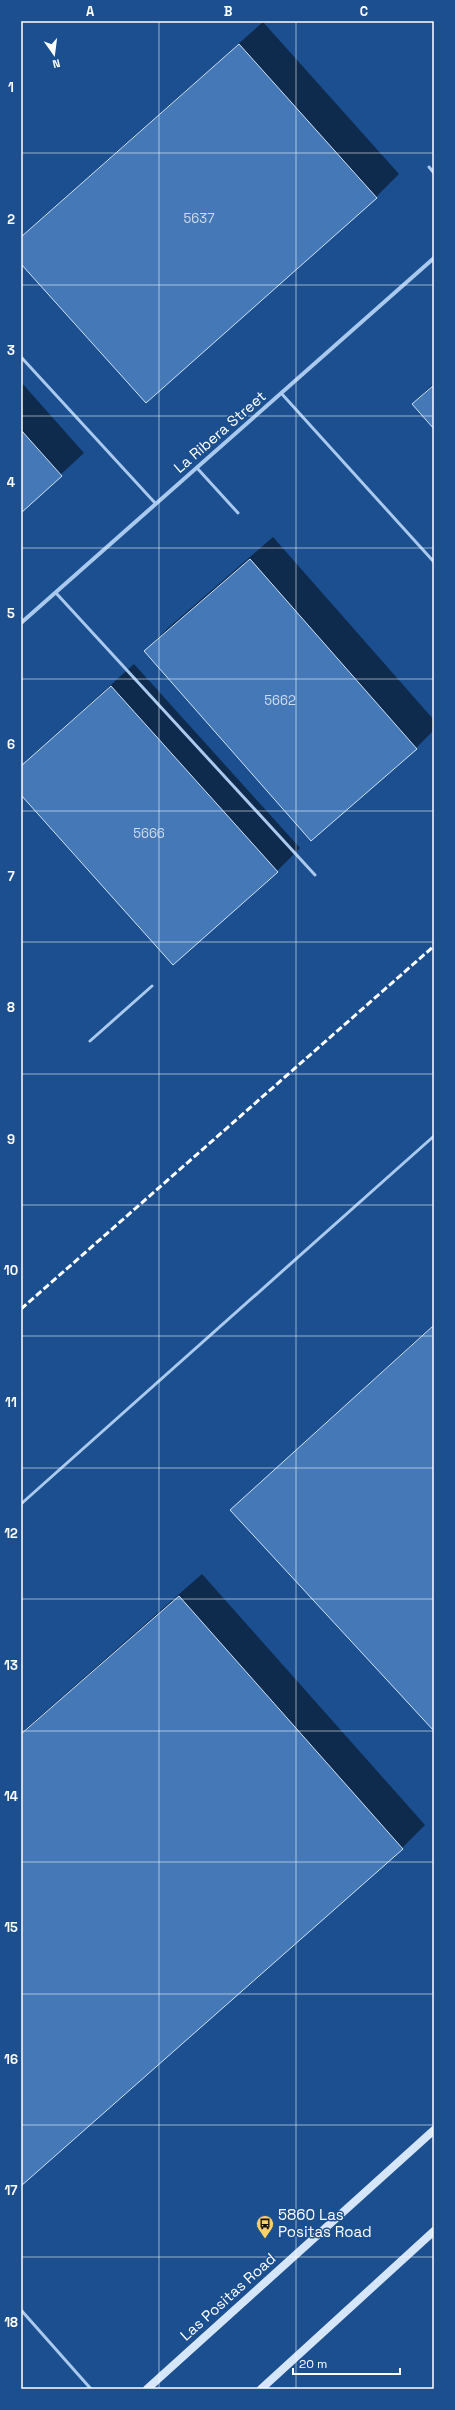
<svg xmlns="http://www.w3.org/2000/svg" width="455" height="2410" font-family="'Space Grotesk',sans-serif">
<style>
.shadow{fill:#0007}
.building{fill:#4478b7;stroke:#cfe3fa}
.lines{fill:none;stroke-linecap:round;stroke-linejoin:round}
.lane{stroke:#a9c9ee;stroke-width:3}
.street{stroke:#a9c9ee;stroke-width:4}
.secondary{stroke:#d6e6fa;stroke-width:8}
.rail{stroke:#fff;stroke-width:3;stroke-dasharray:7 3;stroke-linecap:butt}
.grid{fill:none;stroke:#fff;stroke-width:1;stroke-opacity:0.55}
.labels{text-anchor:middle;stroke-width:3;stroke-linejoin:round;paint-order:stroke}
.number-label{font-size:13px;fill:#d0dded}
.street-label{font-size:15px;fill:#fff;stroke:#1b4f8f}
.poi-label{font-size:15px;fill:#fff;stroke:#1b4f8f;text-anchor:start}
.neatline{fill:none;stroke:#fff;stroke-width:1.5}
.grid-label{font-size:13px;text-anchor:middle;font-weight:bold;fill:#fff}
</style>
<rect width="100%" height="100%" fill="#1b4f8f"/>
<g class="shadow">
<polygon points="263,22 399,174 376,197 21,262 21,237 32,227"/>
<polygon points="21,382 84,453 21,511"/>
<polygon points="434,383 434,427 413,404"/>
<polygon points="273,537 434,720 434,730 416,748 311,840 145,651 168,628"/>
<polygon points="134,664 300,848 277,871 21,794 21,766"/>
<polygon points="434,1324 434,1730 231,1510"/>
<polygon points="202,1574 425,1825 402,1848 21,2184 21,1733"/>
</g>
<g class="building">
<polygon points="239,44 377,198 146,403 21,264 21,237"/>
<polygon points="434,385 434,429 412,404"/>
<polygon points="21,430 62,476 21,513"/>
<polygon points="250,559 417,749 311,841 144,651"/>
<polygon points="111,686 278,872 173,965 21,795 21,766"/>
<polygon points="434,1325 434,1731 230,1510"/>
<polygon points="179,1596 403,1849 21,2186 21,1734"/>
</g>
<g class="lines">
<g class="lane">
<polyline points="429,167 434,173"/>
<polyline points="21,357 156,504"/>
<polyline points="281,393 434,562"/>
<polyline points="197,468 238,513"/>
<polyline points="56,593 315,875"/>
<polyline points="90,1041 152,986"/>
<polyline points="21,1504 434,1136"/>
<polyline points="21,2310 91,2389"/>
</g>
<polyline class="street" points="21,623 434,258"/>
<g class="secondary">
<polyline points="147,2389 434,2130"/>
<polyline points="261,2389 434,2231"/>
</g>
<polyline class="rail" points="21,1309 434,946"/>
</g>
<path class="grid" d="M159,21V2389M296,21V2389M21,153H434M21,285H434M21,416H434M21,548H434M21,679H434M21,811H434M21,942H434M21,1074H434M21,1205H434M21,1336H434M21,1468H434M21,1599H434M21,1731H434M21,1862H434M21,1994H434M21,2125H434M21,2257H434"/>
<defs>
<symbol id="bus-pin" viewBox="-11 -11 22 30"><path d="M0 17L-7.5 6A9.5 9.5 0 1 1 7.5 6Z" fill="#ffd166" stroke="#1b4f8f"/><path d="M-5-6H5V4H4V6H2V4H-2V6H-4V4H-5ZM-3.5-4V0h7V-4ZM-3.5 1.2v1.5H-2V1.2ZM2 1.2v1.5H3.5V1.2Z" fill="#111"/></symbol>
</defs>
<g fill-rule="evenodd">
<use href="#bus-pin" x="255" y="2214" width="20" height="27"/>
</g>
<g class="labels">
<g class="number-label">
<text x="199" y="223">5637</text>
<text x="280" y="705">5662</text>
<text x="149" y="838">5666</text>
</g>
<g class="street-label">
<text transform="translate(220 432) rotate(-41)" y="5">La Ribera Street</text>
<text transform="translate(228 2297) rotate(-42)" y="5">Las Positas Road</text>
</g>
<g class="poi-label">
<text x="278" y="2220">5860 Las<tspan x="278" dy="17">Positas Road</tspan></text>
</g>
</g>
<rect width="455" height="2410" fill="none" stroke="#1b4f8f" stroke-width="44"/>
<g transform="translate(54 54) rotate(166)" stroke="#1b4f8f" stroke-width="3" paint-order="stroke">
<path d="M0-3L7 15L0 10L-7 15Z" fill="#ffffff"/>
<text y="-6" font-size="11" font-weight="bold" text-anchor="middle" fill="#ffffff">N</text>
</g>
<path d="M293 2368v6h107v-6" fill="none" stroke="#ffffff" stroke-width="2"/>
<text x="299" y="2368" font-size="12" fill="#ffffff" stroke="#1b4f8f" stroke-width="3" paint-order="stroke">20 m</text>
<rect x="22" y="22" width="411" height="2366" class="neatline"/>
<g class="grid-label">
<text x="90" y="16">A</text>
<text x="228" y="16">B</text>
<text x="364" y="16">C</text>
<text x="11" y="92">1</text>
<text x="11" y="224">2</text>
<text x="11" y="355">3</text>
<text x="11" y="487">4</text>
<text x="11" y="618">5</text>
<text x="11" y="749">6</text>
<text x="11" y="881">7</text>
<text x="11" y="1012">8</text>
<text x="11" y="1144">9</text>
<text x="11" y="1275">10</text>
<text x="11" y="1407">11</text>
<text x="11" y="1538">12</text>
<text x="11" y="1670">13</text>
<text x="11" y="1801">14</text>
<text x="11" y="1932">15</text>
<text x="11" y="2064">16</text>
<text x="11" y="2195">17</text>
<text x="11" y="2327">18</text>
</g>
</svg>
